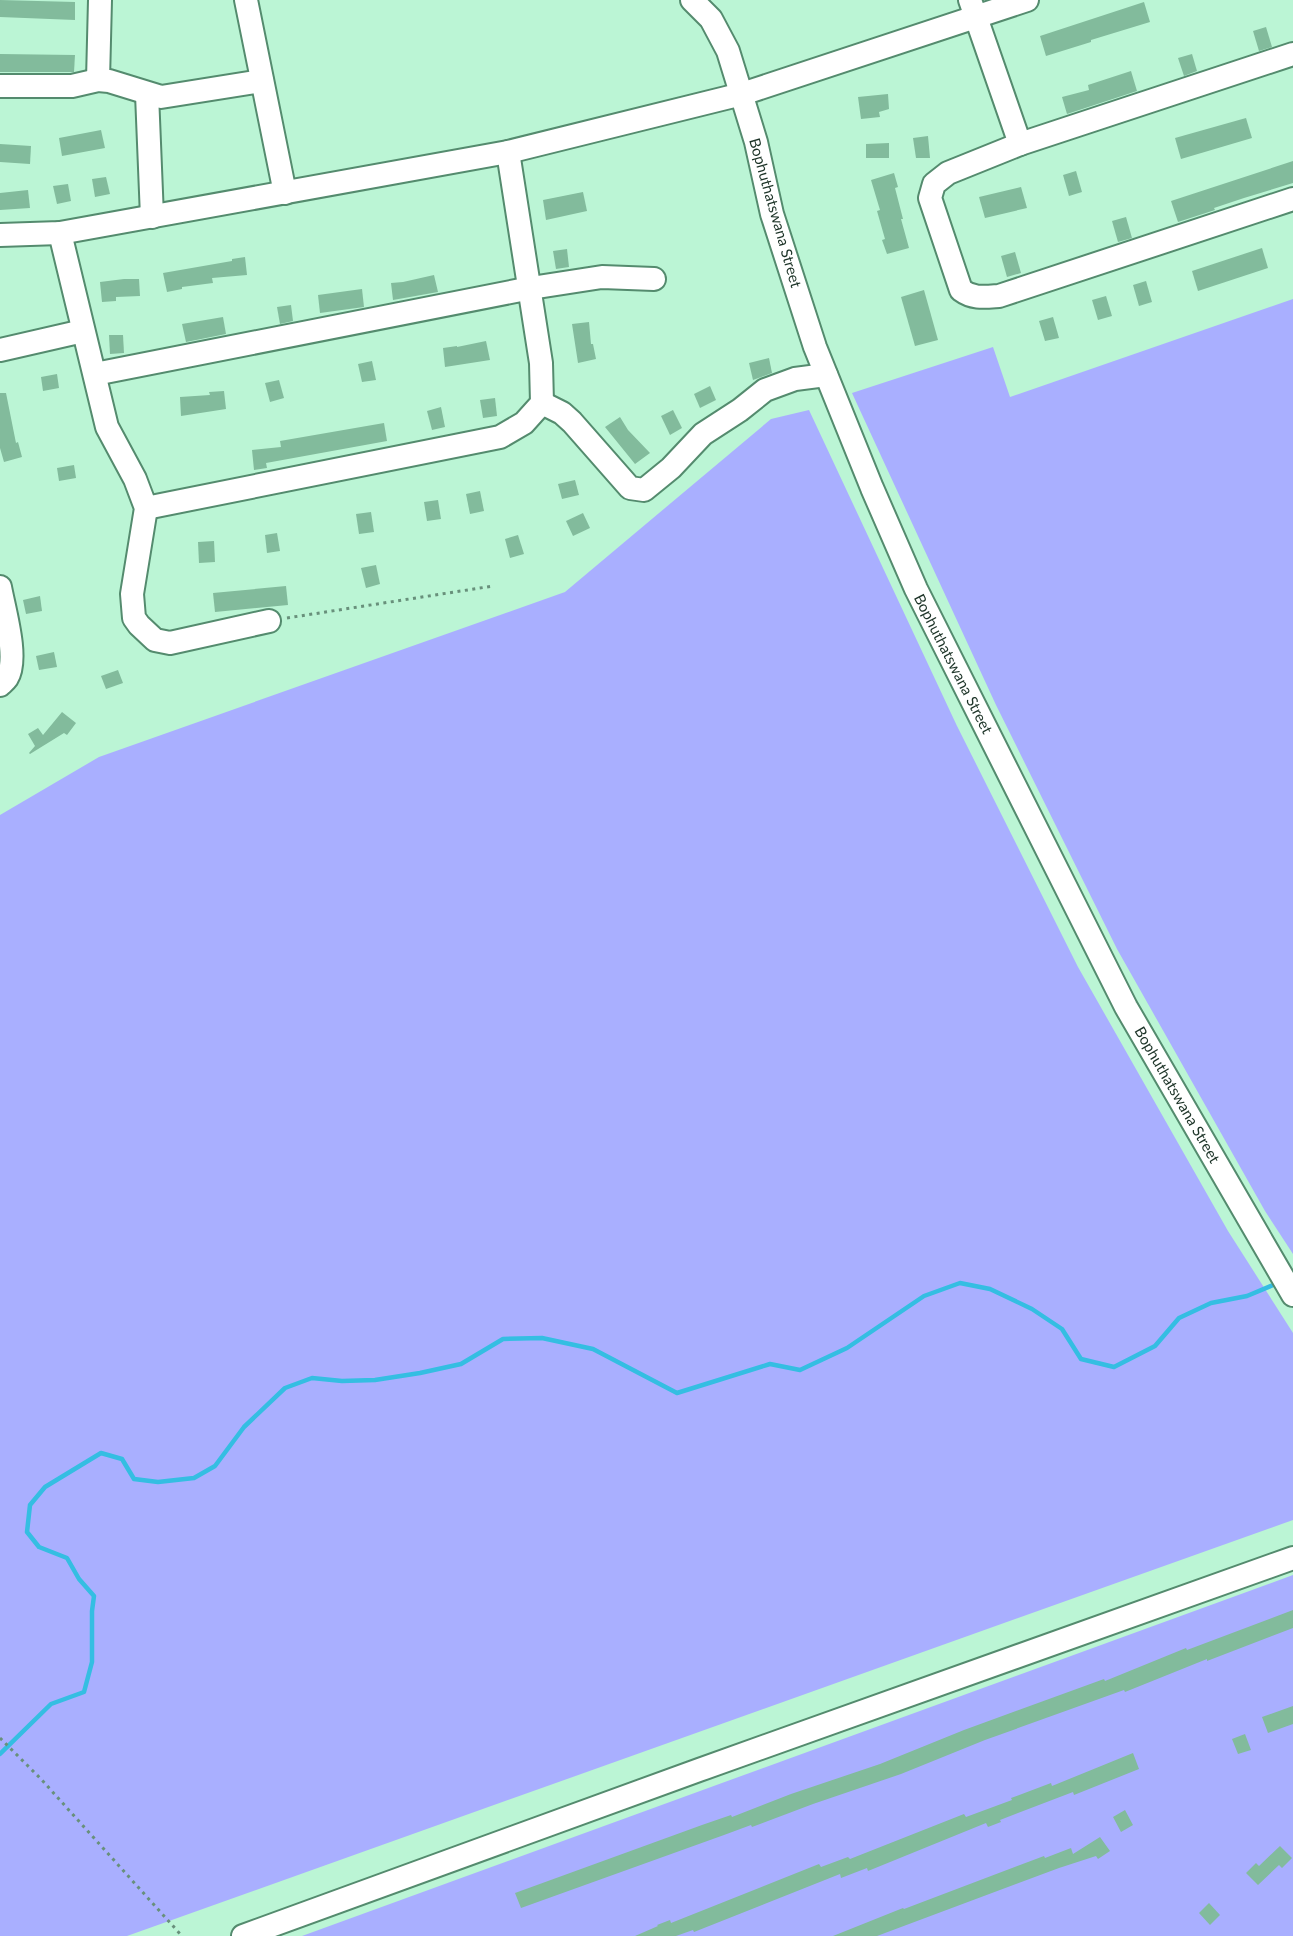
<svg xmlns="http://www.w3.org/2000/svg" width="1293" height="1936" font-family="Lato,sans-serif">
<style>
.green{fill:#a9afff}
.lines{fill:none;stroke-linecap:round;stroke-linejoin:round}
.stream{stroke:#34bee2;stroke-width:4.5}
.building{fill:#82bb9c}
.minor-casing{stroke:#548b6e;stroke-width:26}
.path{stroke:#68907b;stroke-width:3;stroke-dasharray:3 4.5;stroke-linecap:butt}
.minor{stroke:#fff;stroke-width:22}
.labels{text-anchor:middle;stroke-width:4.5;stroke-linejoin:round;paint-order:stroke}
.street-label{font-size:15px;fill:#1c3327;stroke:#fff}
</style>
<rect width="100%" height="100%" fill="#bbf5d5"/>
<g class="green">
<polygon points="1293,299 1293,1254 1265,1211 1117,949 996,705 852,393 993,347 1010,397"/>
<polygon points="809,410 957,726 1078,967 1228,1231 1293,1333 1293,1520 127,1936 0,1936 0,815 99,757 565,592 771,419"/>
<polygon points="1293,1575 1293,1936 302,1936"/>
</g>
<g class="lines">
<polyline class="stream" points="0,1754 51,1704 84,1692 92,1662 92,1611 94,1596 79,1579 67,1558 39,1547 27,1532 30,1505 45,1487 101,1453 122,1459 134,1479 158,1482 194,1478 215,1466 244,1427 285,1388 312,1378 342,1381 375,1380 420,1373 461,1364 503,1339 542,1338 593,1349 677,1393 770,1364 800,1370 847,1348 924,1296 960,1283 990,1289 1032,1309 1062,1329 1081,1359 1114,1367 1155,1346 1179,1318 1211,1303 1247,1296 1278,1283"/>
</g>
<g class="building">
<polygon points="0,0 75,2 75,20 0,17"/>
<polygon points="1144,2 1150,22 1091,40 1091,42 1046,56 1040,36"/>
<polygon points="1266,27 1272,47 1259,51 1253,31"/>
<polygon points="0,54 75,55 74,72 0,72"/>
<polygon points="1192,54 1197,71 1184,76 1178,58"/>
<polygon points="1131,71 1137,91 1067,114 1062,97 1089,90 1088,85"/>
<polygon points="888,94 889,109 879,112 880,117 861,119 858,97"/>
<polygon points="1246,118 1252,138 1181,159 1175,138"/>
<polygon points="101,130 105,148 62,156 59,138"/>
<polygon points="928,136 930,158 916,158 913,138"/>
<polygon points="889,143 889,158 866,158 866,144"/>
<polygon points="0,144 31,146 30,164 0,162"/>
<polygon points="1293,161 1293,183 1244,198 1214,208 1215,210 1178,222 1171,201"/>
<polygon points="1076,171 1082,192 1069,196 1063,175"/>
<polygon points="894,173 898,187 895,188 903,219 901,219 909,248 887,254 882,240 885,239 877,211 880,210 871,180"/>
<polygon points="106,177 110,194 95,197 92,179"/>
<polygon points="68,184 71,201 57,204 53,186"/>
<polygon points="1021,187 1027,208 985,218 979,197"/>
<polygon points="28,190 30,208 0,210 0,193"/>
<polygon points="583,192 587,211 546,220 543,200"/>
<polygon points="1126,217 1132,238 1118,242 1112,221"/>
<polygon points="1262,248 1268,268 1198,291 1192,271"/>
<polygon points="567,249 569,267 556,269 553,251"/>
<polygon points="1015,252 1021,273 1007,277 1001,256"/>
<polygon points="245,257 247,275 212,278 213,283 182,287 182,289 167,292 163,273 232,261 232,259"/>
<polygon points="434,275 438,292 393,300 391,283 403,282"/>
<polygon points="124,279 139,279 140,296 116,297 116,301 102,302 100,282"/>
<polygon points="1146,281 1152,302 1139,306 1133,285"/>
<polygon points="362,289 364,307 320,313 318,295"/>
<polygon points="924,290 938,340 915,346 901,297"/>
<polygon points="1106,296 1112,316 1098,320 1092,300"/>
<polygon points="291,305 293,321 280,324 277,307"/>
<polygon points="223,317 226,334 186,342 182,324"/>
<polygon points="1053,317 1059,338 1045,341 1039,321"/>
<polygon points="589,322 591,344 593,344 596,359 578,363 572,324"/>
<polygon points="109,335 123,335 124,353 110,354"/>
<polygon points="486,341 490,360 445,367 443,348 457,346 457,347"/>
<polygon points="769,358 772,373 753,380 749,363"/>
<polygon points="372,361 376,380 362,382 358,364"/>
<polygon points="57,374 59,388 43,391 41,377"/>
<polygon points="279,380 284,398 270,402 265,383"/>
<polygon points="710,386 716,400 700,408 694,394"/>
<polygon points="224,391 226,409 181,416 180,397 210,395 209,392"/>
<polygon points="0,393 6,393 16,443 18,442 22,457 4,462 0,448"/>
<polygon points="495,398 497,416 483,418 480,400"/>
<polygon points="441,407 445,427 432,430 427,411"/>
<polygon points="673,410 682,428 670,435 661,416"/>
<polygon points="620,417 628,430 650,453 635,464 605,427"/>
<polygon points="384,423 387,441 266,463 267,468 254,470 252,450 281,447 280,441"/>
<polygon points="74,465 76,478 59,481 57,468"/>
<polygon points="575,480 579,495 562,499 558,484"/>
<polygon points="480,491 484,511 470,514 466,494"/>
<polygon points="438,500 441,519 427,521 424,502"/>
<polygon points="371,512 374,532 359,534 356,514"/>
<polygon points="583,513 590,528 573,536 566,521"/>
<polygon points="277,533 280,551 267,553 265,535"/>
<polygon points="518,535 524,554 510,558 505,539"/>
<polygon points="214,541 215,562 199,563 198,542"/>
<polygon points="376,565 380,584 366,588 361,568"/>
<polygon points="286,586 288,605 215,612 213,593"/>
<polygon points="40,596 42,611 26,614 23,600"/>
<polygon points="54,652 57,667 39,670 36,656"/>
<polygon points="118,670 123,683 106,689 101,676"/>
<polygon points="62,712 76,723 67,735 64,733 30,754 29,753 35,746 28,734 38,728 43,735"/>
<polygon points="1293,1610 1293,1628 1207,1661 1207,1659 1125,1692 1124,1690 985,1740 901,1774 813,1804 752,1827 751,1825 724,1835 521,1908 515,1893 702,1825 731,1815 732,1817 791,1794 880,1764 964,1730 1104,1679 1105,1681 1186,1648 1187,1650"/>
<polygon points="1293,1706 1293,1724 1268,1733 1262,1717"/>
<polygon points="1245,1734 1251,1750 1238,1754 1232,1739"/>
<polygon points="1133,1753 1139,1769 1074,1795 1073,1792 1000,1820 1001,1822 988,1827 986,1823 868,1871 867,1868 841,1878 840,1874 694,1932 693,1930 676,1936 635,1936 658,1926 657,1925 670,1920 671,1923 819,1864 821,1867 848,1857 850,1859 964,1814 966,1817 1012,1800 1011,1798 1051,1783 1052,1786"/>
<polygon points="1125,1810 1133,1825 1121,1832 1113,1817"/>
<polygon points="1100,1837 1110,1851 1098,1859 1096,1856 1059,1868 877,1936 833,1936 903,1908 904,1909 1044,1856 1045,1858 1071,1848 1073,1854"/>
<polygon points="1280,1846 1292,1858 1282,1868 1279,1865 1258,1885 1246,1873 1256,1863 1259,1866"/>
<polygon points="1209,1903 1220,1915 1210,1925 1199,1913"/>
</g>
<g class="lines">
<defs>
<g id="minor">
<polyline points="246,0 285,193"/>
<polyline points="692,0 711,19 728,51 756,142 772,214 815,347 872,488 916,589 1126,1007 1293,1295"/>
<polyline points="970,0 1020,144"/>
<path d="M1293,54L1020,144L948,173L934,184L930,198L961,290C973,299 985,297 999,296L1293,199"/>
<polyline points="98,80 100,0"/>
<polyline points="0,86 72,86 98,80 109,81 161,97 262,81"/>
<polyline points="147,94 152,217"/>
<polyline points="60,233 107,427 135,479 146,508 132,594 134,618 139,625 155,640 170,643 269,621"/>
<polyline points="0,235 60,233 508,152 742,94 1027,0"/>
<polyline points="0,350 83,331"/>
<polyline points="95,374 531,288 602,277 654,279"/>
<polyline points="542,403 562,413 572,422 630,488 644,490 671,468 703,434 740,410 765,390 795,379 826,375"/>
<polyline points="146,508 500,437 524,423 542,403 541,363 508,152"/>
<path d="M0,587C4,609 19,659 7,678C5,681 2,683 0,685"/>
<polyline points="243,1936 699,1770 1293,1558"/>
</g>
</defs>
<use href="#minor" class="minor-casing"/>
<g class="path">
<polyline points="287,618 493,586"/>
<polyline points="0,1738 41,1779 182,1936"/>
</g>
<use href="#minor" class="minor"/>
</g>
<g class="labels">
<g class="street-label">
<text transform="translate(775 213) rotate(74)" y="5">Bophuthatswana Street</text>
<text transform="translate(953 664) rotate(63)" y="5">Bophuthatswana Street</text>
<text transform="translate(1177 1095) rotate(60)" y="5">Bophuthatswana Street</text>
</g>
</g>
</svg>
